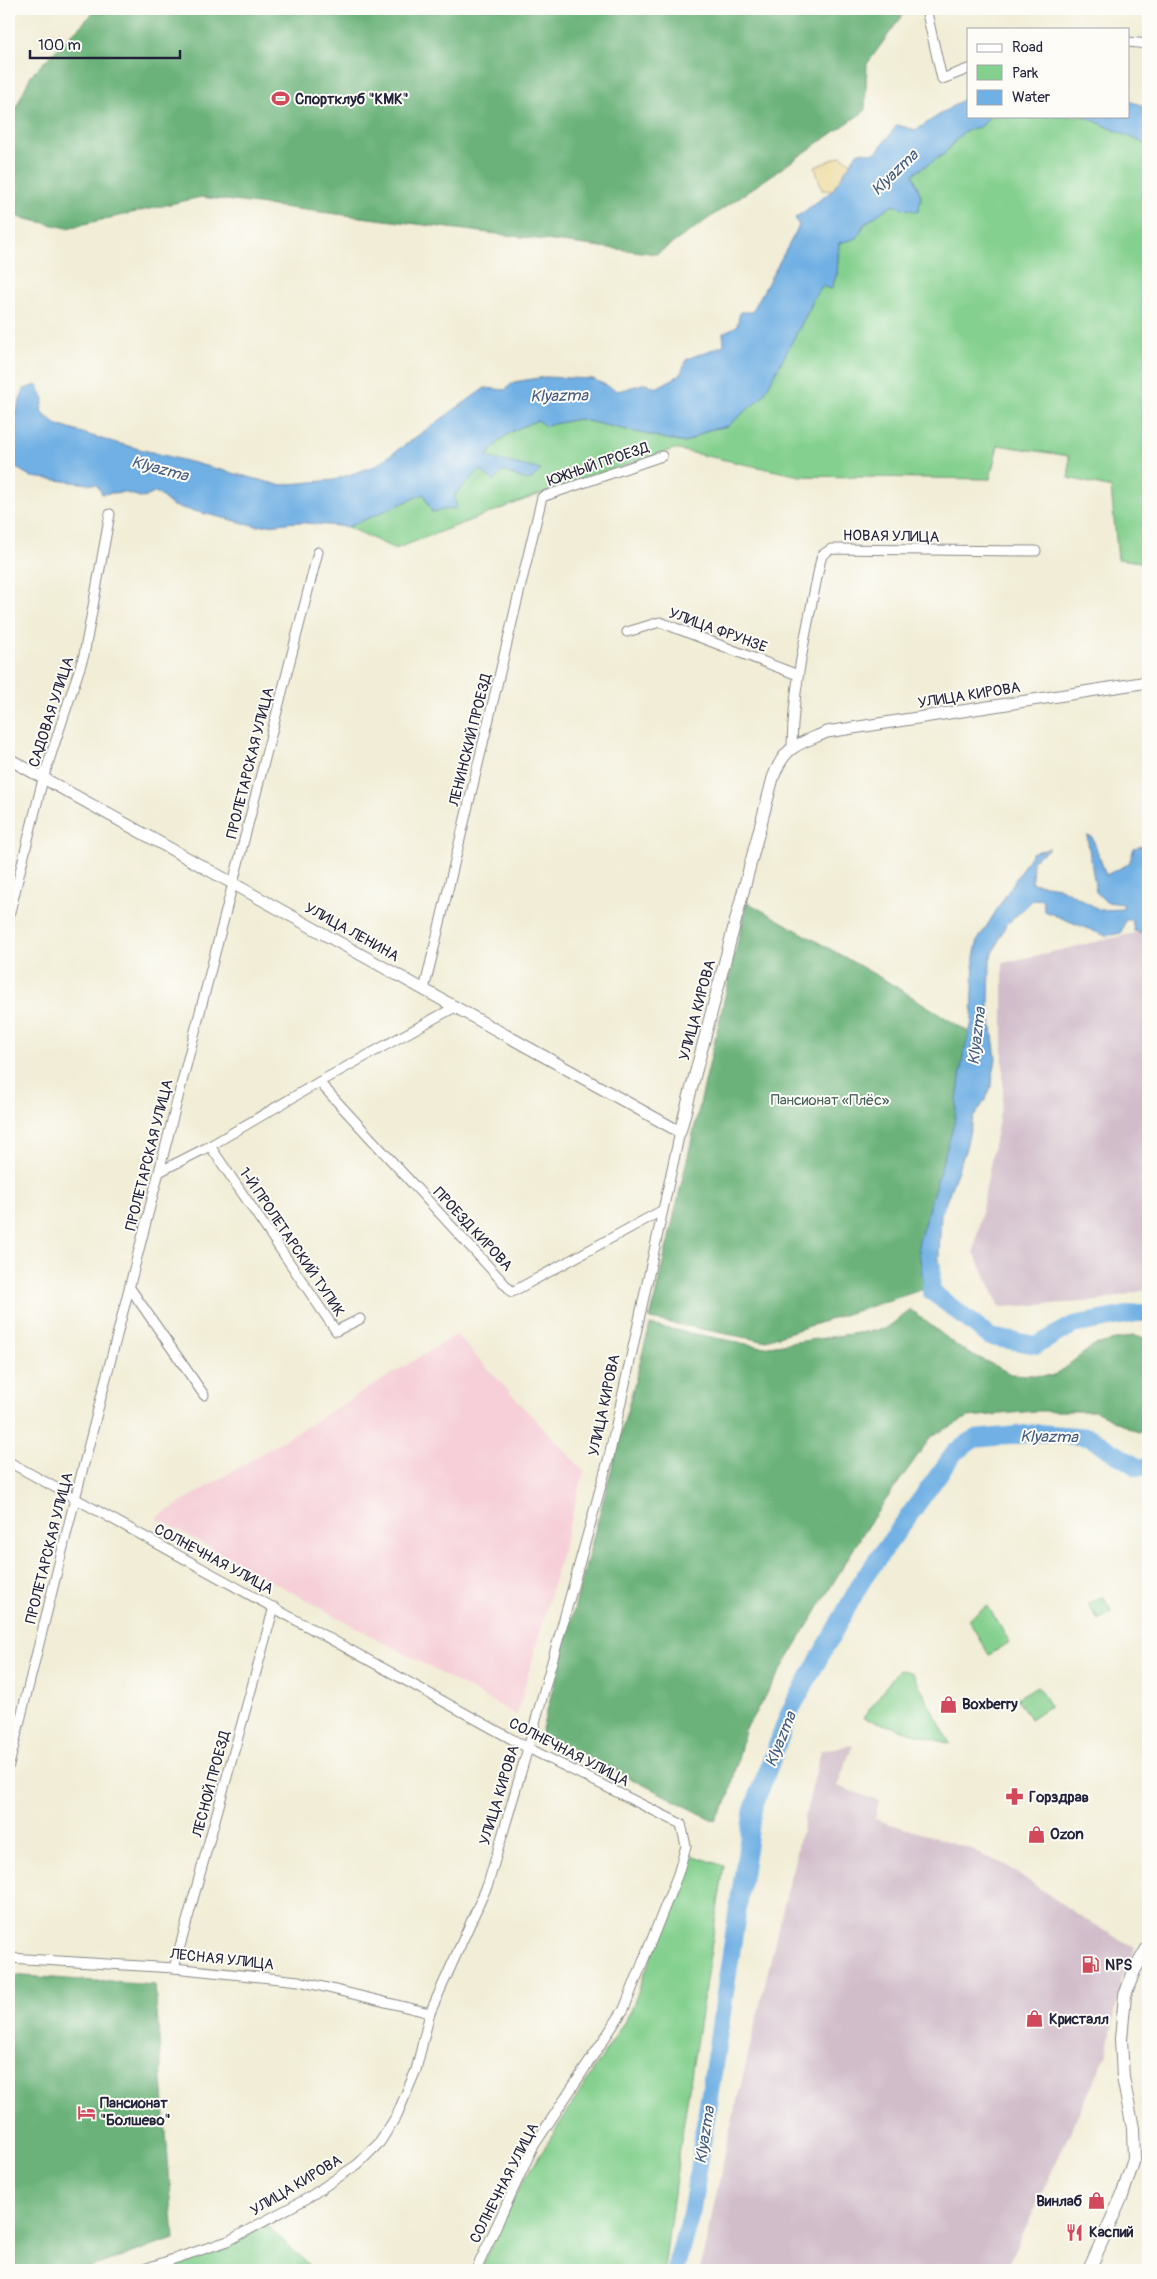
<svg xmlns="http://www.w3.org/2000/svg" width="1157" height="2279" font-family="Pangolin,sans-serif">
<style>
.built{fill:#f6cfd8}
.industrial{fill:#d1bdca}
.green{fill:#84d08e;stroke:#537964}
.forest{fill:#6bb279;stroke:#466a5a}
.sand{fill:#eeda9e;stroke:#887e6c}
.water{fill:#71b0e4;stroke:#4a6990}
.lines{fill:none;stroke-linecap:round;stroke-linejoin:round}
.river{stroke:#71b0e4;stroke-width:18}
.minor-casing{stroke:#8a8888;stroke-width:11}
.tertiary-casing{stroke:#8a8888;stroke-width:13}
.secondary-casing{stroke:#8a8888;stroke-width:14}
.minor{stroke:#fff;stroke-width:9}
.tertiary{stroke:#fff;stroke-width:11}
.secondary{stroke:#fff;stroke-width:12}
.labels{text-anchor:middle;stroke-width:4;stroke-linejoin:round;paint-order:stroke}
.poi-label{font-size:15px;font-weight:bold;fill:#22223b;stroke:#fdfcf7;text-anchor:start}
.street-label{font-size:15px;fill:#22223b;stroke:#fdfcf7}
.park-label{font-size:15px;fill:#445f58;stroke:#fdfcf7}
.water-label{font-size:16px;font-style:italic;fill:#425b7f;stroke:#fdfcf7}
</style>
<rect width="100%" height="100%" fill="#fdfcf7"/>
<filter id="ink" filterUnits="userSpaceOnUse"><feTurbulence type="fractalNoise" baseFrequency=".02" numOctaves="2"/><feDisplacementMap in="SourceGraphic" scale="10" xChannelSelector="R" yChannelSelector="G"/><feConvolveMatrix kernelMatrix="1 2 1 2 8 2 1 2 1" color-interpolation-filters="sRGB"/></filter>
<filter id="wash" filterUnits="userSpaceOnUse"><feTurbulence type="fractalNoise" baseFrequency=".0096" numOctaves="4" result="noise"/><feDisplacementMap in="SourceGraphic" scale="20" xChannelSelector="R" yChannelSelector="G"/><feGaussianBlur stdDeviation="1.12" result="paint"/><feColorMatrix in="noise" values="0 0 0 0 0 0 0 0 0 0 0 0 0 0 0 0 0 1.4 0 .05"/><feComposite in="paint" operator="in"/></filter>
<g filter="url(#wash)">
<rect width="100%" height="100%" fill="#f1edd6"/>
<polygon class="built" points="456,1335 584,1471 517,1715 156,1518"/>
<g class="industrial">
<polygon points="1148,930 1148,1289 1100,1301 1000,1307 974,1252 1003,1097 1003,963"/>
<polygon points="853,1745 837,1786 879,1801 875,1819 972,1849 977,1853 1006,1865 1075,1913 1135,1948 1123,1973 1107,2053 1006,2270 700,2270 729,2134 821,1750"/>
</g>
<g class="green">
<path d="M990,116H1084L1148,145V563L1118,559L1111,488L1069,478V456L998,445L990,479L800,476L674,449L532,497L395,549L348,527L424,494L432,512L456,508L455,494L480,470L503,471L529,481L540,470L486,458C503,434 511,431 538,420L544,426L578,419L685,443L708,430L728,426L763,396L810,308L813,299L822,286L831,289L837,274L839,243L856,238C871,211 893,205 921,197L913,174L944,154L964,131L982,126Z"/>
<polygon points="1103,1596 1112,1612 1098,1620 1088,1604"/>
<polygon points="988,1606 1010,1642 989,1655 968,1619"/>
<polygon points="899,1669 913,1673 950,1744 863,1718"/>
<polygon points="1037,1686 1050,1706 1030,1719 1017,1698"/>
<polygon points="689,1854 724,1866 681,2140 664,2270 480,2270 518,2190 631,2011"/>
<polygon points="268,2226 314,2270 163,2270"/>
</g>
<g class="forest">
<polygon points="97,9 907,9 867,64 865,111 657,254 201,197 67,228 9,215 9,123 31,75"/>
<polygon points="747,902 890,983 970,1033 963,1056 954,1124 918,1244 924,1289 763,1341 650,1319"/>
<polygon points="911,1310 960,1348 1011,1374 1054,1376 1094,1345 1132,1336 1148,1338 1148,1433 1138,1432 1095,1411 1035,1411 968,1417 931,1437 868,1525 745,1730 729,1797 715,1821 541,1733 650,1325 762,1347 885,1329"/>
<polygon points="9,1975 155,1985 174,2239 82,2270 9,2270"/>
</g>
<polygon class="sand" points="841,156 851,163 832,191 822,190 815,167"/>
<g class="water">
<path d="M968,96V116H990L982,126L964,131L944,154L913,174L921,197L918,212L892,205L864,224L857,238L839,243L837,274L831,289L822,286L813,299L810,308L763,396L728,426L708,430L685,443L578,419L544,426L538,420C511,431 503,434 486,457L541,470L529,481L503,471L494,481L480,470L455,494L456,508L432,512L424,494L348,527L296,522L257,526L173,506L156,492L144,498L123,492L102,494L97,485L32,477L9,464V409L16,412L24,389L37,385L44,399L41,412L57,425L105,440L279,485L334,480L375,466L485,388L505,390L514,382L545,377L593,379L618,391L646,383L656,388L680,375L687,359L724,345L723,333L737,326L740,312H752L799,226L795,218L832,191L858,152L876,153L897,125L916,130Z"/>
<polygon points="1128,101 1148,107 1148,145 1084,116 1128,116"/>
<polygon points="1087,836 1092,837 1106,875 1129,864 1134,848 1148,845 1148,856 1141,875 1148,888 1148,931 1143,933 1134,931 1132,920 1125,920 1121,933 1106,936 1044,911 1043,900 1034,899 1005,926 990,960 989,1007 996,1058 991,1087 986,1099 973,1118 965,1151 941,1215 937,1294 924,1289 918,1244 954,1124 963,1056 972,1022 974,957 978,940 1032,853 1050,848 1033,860 1032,883 1059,887 1100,910 1123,909 1124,904 1106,902 1096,892"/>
</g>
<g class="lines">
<g class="river">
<polyline points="932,1267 931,1291 990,1337 1037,1345 1073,1325 1137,1313 1148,1313"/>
<polyline points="675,2270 692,2210 753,1809 790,1711 863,1579 955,1452 974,1439 1038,1433 1089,1437 1137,1467 1148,1467"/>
</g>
</g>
</g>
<g filter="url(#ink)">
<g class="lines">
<defs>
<g id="minor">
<polyline points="926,9 942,79 968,69"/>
<polyline points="1128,42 1148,44"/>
<polyline points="627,632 660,622 798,675"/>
<path d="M792,747C793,684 808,624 820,563L822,555L831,549L1036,551"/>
<polyline points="9,916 43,779 84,655 110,514"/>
<polyline points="424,990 542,497 662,456"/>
<polyline points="319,1082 512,1292 661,1211"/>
<polyline points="210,1146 336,1331 360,1319"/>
<polyline points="159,1172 210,1146 319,1082 455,1007"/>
<polyline points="130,1288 204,1395"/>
<polyline points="9,1462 528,1748 681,1824 686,1846 678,1874 624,2009 533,2147 476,2270"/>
<polyline points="9,1765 75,1499 318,552"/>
<polyline points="9,1958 174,1968 299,1981 430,2013"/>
<polyline points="174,1968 274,1607"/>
<polyline points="141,2270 228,2241 306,2199 358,2164 380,2142 397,2115 416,2070 430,2013 488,1884 528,1748 609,1457 680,1132"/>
</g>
<path id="tertiary" d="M9,759L680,1132L773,778C785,745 797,745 827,732L1148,682"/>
<polyline id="secondary" points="1089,2270 1122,2196 1134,2159 1133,2128 1123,2078 1121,2039 1125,1995 1134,1971 1148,1947"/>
</defs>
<use href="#minor" class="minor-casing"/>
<use href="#tertiary" class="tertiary-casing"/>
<use href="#secondary" class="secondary-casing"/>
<use href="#minor" class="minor"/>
<use href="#tertiary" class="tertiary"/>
<use href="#secondary" class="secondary"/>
</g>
</g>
<defs>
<symbol id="stadium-bare" viewBox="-9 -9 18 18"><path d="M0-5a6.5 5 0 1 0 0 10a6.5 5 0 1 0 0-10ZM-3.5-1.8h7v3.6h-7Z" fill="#d1495b" stroke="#fdfcf7" stroke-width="2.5" paint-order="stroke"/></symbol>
<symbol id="shop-bare" viewBox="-9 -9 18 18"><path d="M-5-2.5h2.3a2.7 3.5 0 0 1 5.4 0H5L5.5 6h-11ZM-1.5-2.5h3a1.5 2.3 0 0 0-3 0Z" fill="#d1495b" stroke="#fdfcf7" stroke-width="2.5" paint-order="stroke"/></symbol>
<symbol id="pharmacy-bare" viewBox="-9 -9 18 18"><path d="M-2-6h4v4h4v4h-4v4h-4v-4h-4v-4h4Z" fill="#d1495b" stroke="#fdfcf7" stroke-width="2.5" paint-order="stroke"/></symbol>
<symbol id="fuel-bare" viewBox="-9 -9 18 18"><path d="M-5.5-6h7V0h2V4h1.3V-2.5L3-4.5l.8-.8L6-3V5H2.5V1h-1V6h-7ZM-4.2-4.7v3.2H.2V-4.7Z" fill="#d1495b" stroke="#fdfcf7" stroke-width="2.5" paint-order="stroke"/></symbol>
<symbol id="hotel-bare" viewBox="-9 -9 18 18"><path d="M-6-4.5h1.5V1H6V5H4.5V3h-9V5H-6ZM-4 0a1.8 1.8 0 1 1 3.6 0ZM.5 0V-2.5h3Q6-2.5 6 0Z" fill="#d1495b" stroke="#fdfcf7" stroke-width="2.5" paint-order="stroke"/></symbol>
<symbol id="restaurant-bare" viewBox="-9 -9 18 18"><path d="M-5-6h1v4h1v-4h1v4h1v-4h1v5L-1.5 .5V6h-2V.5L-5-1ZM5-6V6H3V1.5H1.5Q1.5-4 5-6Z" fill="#d1495b" stroke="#fdfcf7" stroke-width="2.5" paint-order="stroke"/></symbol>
</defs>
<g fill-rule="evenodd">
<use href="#stadium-bare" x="268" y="86" width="25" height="25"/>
<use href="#shop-bare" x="936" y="1692" width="25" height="25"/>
<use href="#pharmacy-bare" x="1002" y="1784" width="25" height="25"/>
<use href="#shop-bare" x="1024" y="1822" width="25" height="25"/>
<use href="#fuel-bare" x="1078" y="1952" width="25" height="25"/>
<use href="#shop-bare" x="1022" y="2006" width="25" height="25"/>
<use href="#hotel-bare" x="74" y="2100" width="25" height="25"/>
<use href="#shop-bare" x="1084" y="2188" width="25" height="25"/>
<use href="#restaurant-bare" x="1062" y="2220" width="25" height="25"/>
</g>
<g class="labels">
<g class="poi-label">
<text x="295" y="104">Спортклуб "КМК"</text>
<text x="962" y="1709">Boxberry</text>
<text x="1029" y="1802">Горздрав</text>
<text x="1050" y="1839">Ozon</text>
<text x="1105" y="1970">NPS</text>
<text x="1049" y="2024">Кристалл</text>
<text x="100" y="2108">Пансионат<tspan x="100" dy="17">"Болшево"</tspan></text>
<text x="1082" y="2206" text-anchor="end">Винлаб</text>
<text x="1089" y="2237">Каспий</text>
</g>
<g class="street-label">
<text transform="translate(598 464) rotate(-19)" y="5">ЮЖНЫЙ ПРОЕЗД</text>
<text transform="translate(891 536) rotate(1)" y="5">НОВАЯ УЛИЦА</text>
<text transform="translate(718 630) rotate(20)" y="5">УЛИЦА ФРУНЗЕ</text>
<text transform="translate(969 695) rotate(-9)" y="5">УЛИЦА КИРОВА</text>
<text transform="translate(51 712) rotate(-72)" y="5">САДОВАЯ УЛИЦА</text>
<text transform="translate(470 740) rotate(-76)" y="5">ЛЕНИНСКИЙ ПРОЕЗД</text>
<text transform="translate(250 763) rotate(-76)" y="5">ПРОЛЕТАРСКАЯ УЛИЦА</text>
<text transform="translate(352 932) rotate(29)" y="5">УЛИЦА ЛЕНИНА</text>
<text transform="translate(697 1010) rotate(-75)" y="5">УЛИЦА КИРОВА</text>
<text transform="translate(149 1155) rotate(-76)" y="5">ПРОЛЕТАРСКАЯ УЛИЦА</text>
<text transform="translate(473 1229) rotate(47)" y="5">ПРОЕЗД КИРОВА</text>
<text transform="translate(292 1242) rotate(56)" y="5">1-Й ПРОЛЕТАРСКИЙ ТУПИК</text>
<text transform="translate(604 1405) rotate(-78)" y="5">УЛИЦА КИРОВА</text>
<text transform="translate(49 1548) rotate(-76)" y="5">ПРОЛЕТАРСКАЯ УЛИЦА</text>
<text transform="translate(214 1559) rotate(28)" y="5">СОЛНЕЧНАЯ УЛИЦА</text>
<text transform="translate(569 1752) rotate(27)" y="5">СОЛНЕЧНАЯ УЛИЦА</text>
<text transform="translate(211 1784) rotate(-75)" y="5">ЛЕСНОЙ ПРОЕЗД</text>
<text transform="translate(499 1795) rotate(-73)" y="5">УЛИЦА КИРОВА</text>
<text transform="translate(222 1959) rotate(6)" y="5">ЛЕСНАЯ УЛИЦА</text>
<text transform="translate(504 2183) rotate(-63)" y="5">СОЛНЕЧНАЯ УЛИЦА</text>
<text transform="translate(296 2185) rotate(-31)" y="5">УЛИЦА КИРОВА</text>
</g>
<g class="park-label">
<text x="830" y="1105">Пансионат «Плёс»</text>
</g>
<g class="water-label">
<text transform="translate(894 172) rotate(-44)" y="6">Klyazma</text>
<text transform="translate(559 395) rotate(-1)" y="6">Klyazma</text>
<text transform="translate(160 468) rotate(15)" y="6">Klyazma</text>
<text transform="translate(976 1036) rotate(-83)" y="6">Klyazma</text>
<text transform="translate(1049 1436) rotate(1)" y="6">Klyazma</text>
<text transform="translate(780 1739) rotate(-68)" y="6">Klyazma</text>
<text transform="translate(704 2135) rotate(-81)" y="6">Klyazma</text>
</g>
</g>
<rect width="1157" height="2279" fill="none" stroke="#fdfcf7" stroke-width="30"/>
<rect x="967" y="28" width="162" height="90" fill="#fdfcf7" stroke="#a5a5ac"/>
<rect x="977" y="44" width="25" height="8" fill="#ffffff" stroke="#a5a5ac"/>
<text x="1012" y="52" font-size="15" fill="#22223b">Road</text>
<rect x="977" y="65" width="25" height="15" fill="#84d08e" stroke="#a5a5ac"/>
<text x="1012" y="78" font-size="15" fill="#22223b">Park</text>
<rect x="977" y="90" width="25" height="15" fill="#71b0e4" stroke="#a5a5ac"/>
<text x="1012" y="102" font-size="15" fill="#22223b">Water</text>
<path d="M30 50v8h150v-8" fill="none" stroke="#22223b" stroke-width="2.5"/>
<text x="38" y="50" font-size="15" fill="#22223b" stroke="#fdfcf7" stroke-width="4" paint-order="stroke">100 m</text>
</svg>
